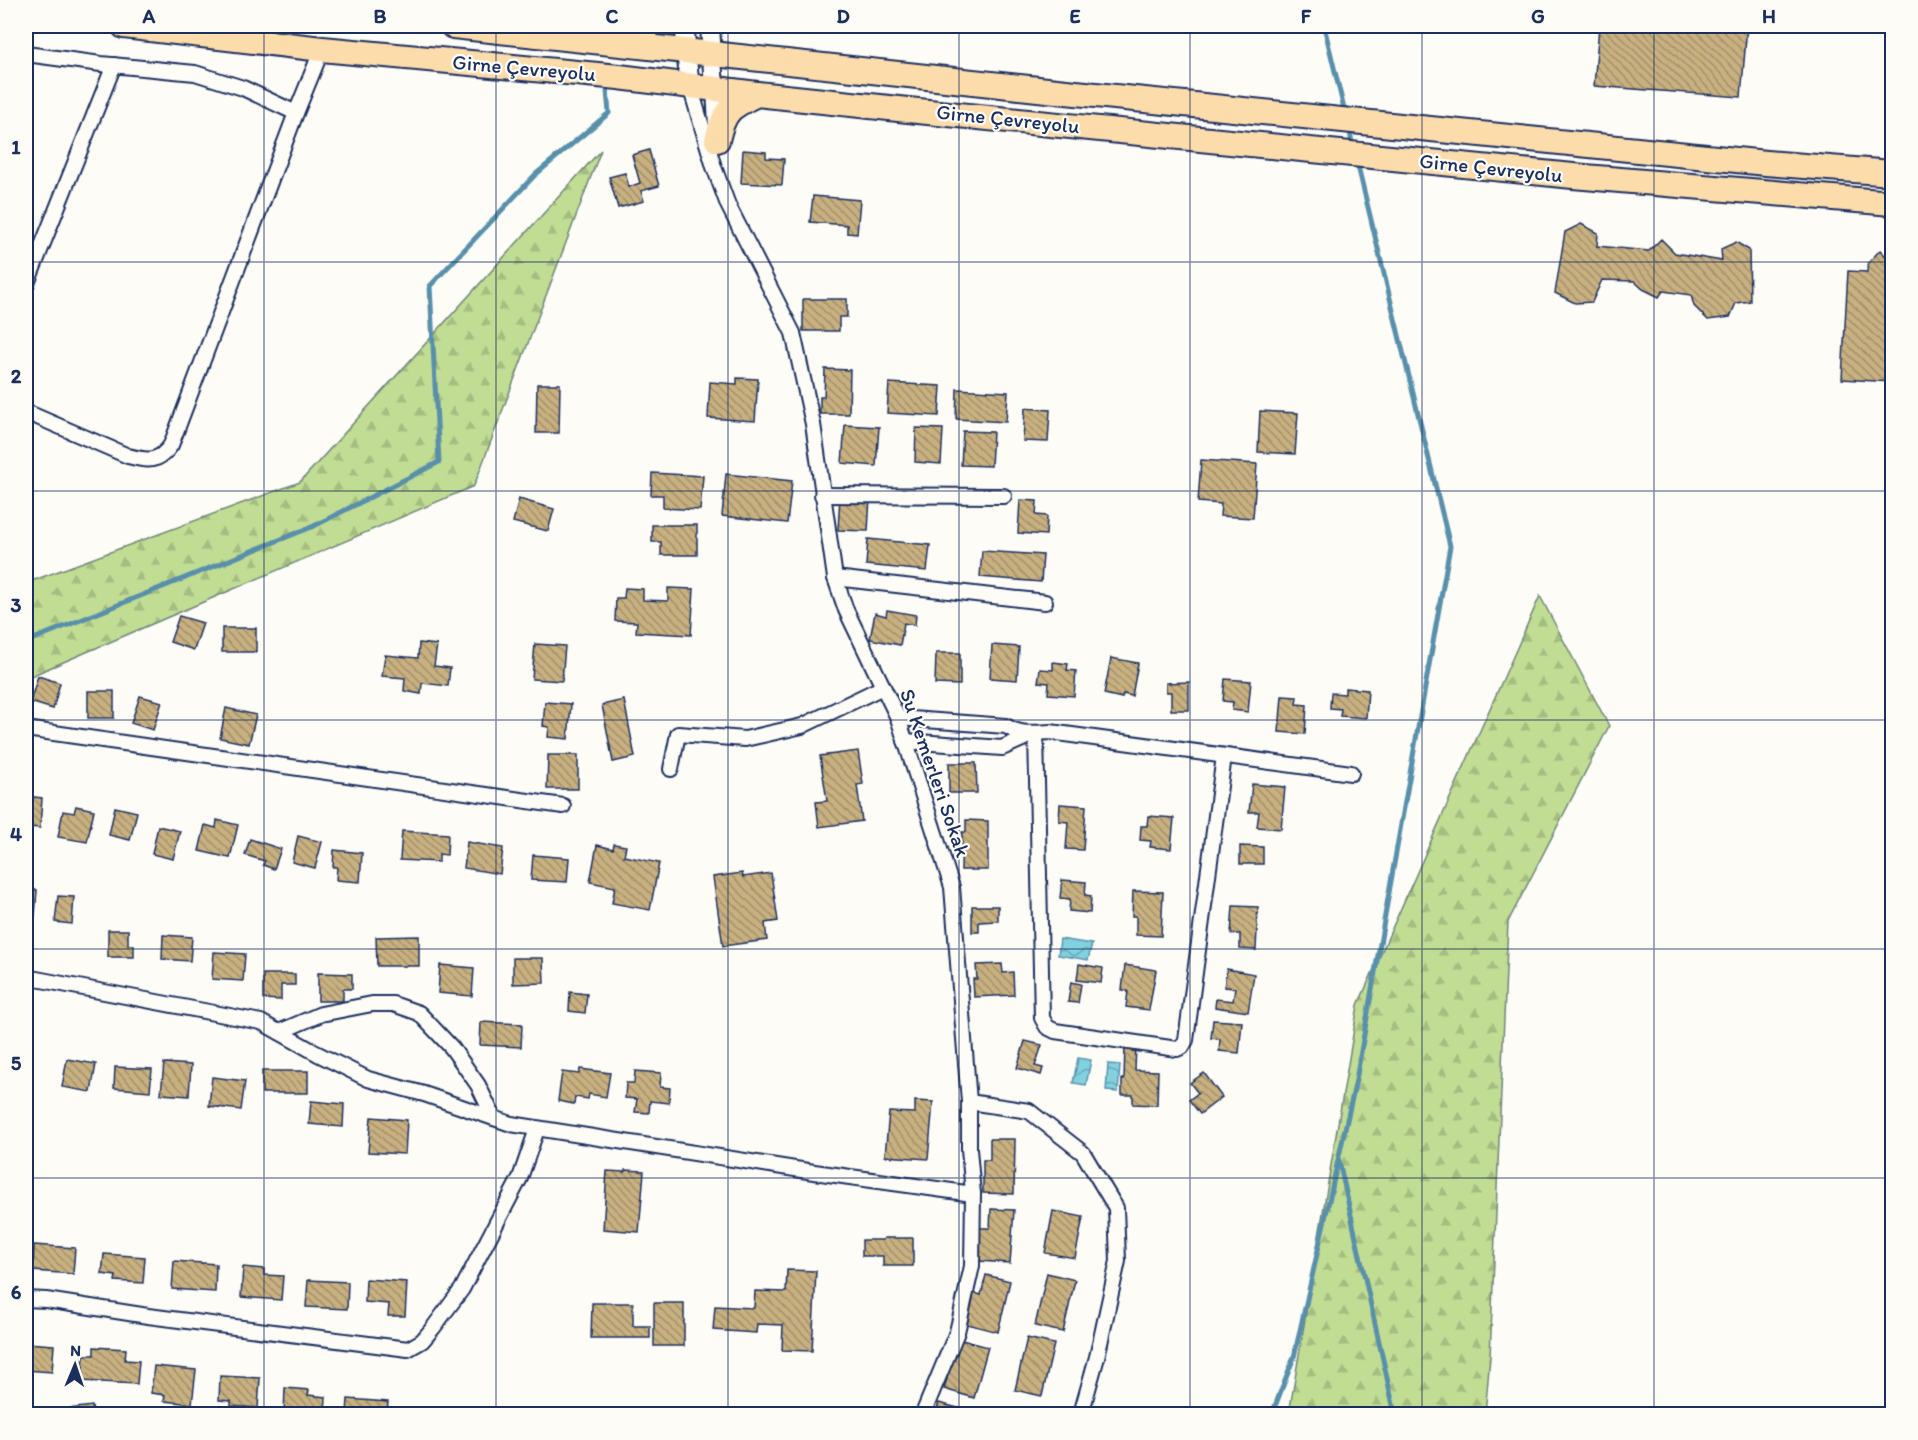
<svg xmlns="http://www.w3.org/2000/svg" width="1918" height="1440" font-family="Itim,sans-serif">
<style>
.forest{fill:url(#forest-firs);stroke:#6e8678;stroke-width:1.5}
.water{fill:url(#water-waves);stroke:#5990ab;stroke-width:1.5}
.lines{fill:none;stroke-linecap:round;stroke-linejoin:round}
.stream{stroke:#5990ab;stroke-width:5}
.building{fill:url(#building-back-hatch);stroke:#1b2f5e;stroke-width:1.5}
.minor-casing{stroke:#1b2f5e;stroke-width:18}
.tertiary-casing{stroke:#1b2f5e;stroke-width:22}
.trunk-casing{stroke:#1b2f5e;stroke-width:28}
.minor{stroke:#fdfcf7;stroke-width:14}
.tertiary{stroke:#fdfcf7;stroke-width:18}
.trunk{stroke:#fddcac;stroke-width:24}
.grid{fill:none;stroke:#1b2f5e;stroke-width:1.5;stroke-opacity:0.55}
.labels{text-anchor:middle;stroke-width:4.5;stroke-linejoin:round;paint-order:stroke}
.street-label{font-size:21px;fill:#1b2f5e;stroke:#fdfcf7}
.neatline{fill:none;stroke:#1b2f5e;stroke-width:2}
.grid-label{font-size:20px;text-anchor:middle;font-weight:bold;fill:#1b2f5e}
</style>
<defs>
<pattern id="forest-firs" width="22" height="20" patternUnits="userSpaceOnUse" patternTransform="scale(1.5)"><rect width="22" height="20" fill="#c1dc93"/><path d="M5 1l3.5 6h-7zM16 11l3.5 6h-7z" fill="#a5bd81"/></pattern>
<pattern id="water-waves" width="16" height="10" patternUnits="userSpaceOnUse" patternTransform="scale(1.5)"><rect width="16" height="10" fill="#82d1df"/><path d="M0 5q4-4 8 0t8 0" fill="none" stroke="#6aaab8"/></pattern>
<pattern id="building-back-hatch" width="6" height="6" patternUnits="userSpaceOnUse" patternTransform="scale(1.5)"><rect width="6" height="6" fill="#c8b080"/><path d="M-1 5l2 2M0 0l6 6M5-1l2 2" fill="none" stroke="#a2906c"/></pattern>
</defs>
<rect width="100%" height="100%" fill="#fdfcf7"/>
<filter id="ink" filterUnits="userSpaceOnUse"><feTurbulence type="fractalNoise" baseFrequency=".0167" numOctaves="2"/><feDisplacementMap in="SourceGraphic" scale="12" xChannelSelector="R" yChannelSelector="G"/><feConvolveMatrix kernelMatrix="1 2 1 2 8 2 1 2 1" color-interpolation-filters="sRGB"/></filter>
<g filter="url(#ink)">
<g class="forest">
<polygon points="601,150 474,486 26,678 26,583 300,482"/>
<polygon points="1540,596 1609,726 1508,922 1490,1357 1485,1414 1289,1414 1358,1005"/>
</g>
<g class="water">
<polygon points="1060,939 1092,944 1088,960 1058,955"/>
<polygon points="1078,1058 1091,1060 1086,1085 1073,1083"/>
<polygon points="1108,1064 1120,1065 1118,1092 1106,1091"/>
</g>
<g class="lines">
<g class="stream">
<polyline points="1324,26 1345,113"/>
<polyline points="1349,127 1353,148"/>
<polyline points="26,642 314,526 439,462 430,286 535,175 609,113 607,91"/>
<polyline points="1339,1161 1395,1414"/>
<polyline points="1272,1414 1294,1357 1356,1080 1450,546 1357,162"/>
</g>
</g>
<g class="building">
<polygon points="1599,26 1747,26 1741,97 1594,86"/>
<polygon points="649,150 659,186 641,191 644,201 618,208 609,177 625,173 629,187 640,183 632,155"/>
<polygon points="743,150 766,152 766,158 784,159 782,185 741,183"/>
<polygon points="813,196 860,200 857,234 847,233 847,225 810,222"/>
<polygon points="1581,224 1598,233 1597,246 1649,251 1661,239 1675,253 1722,261 1721,249 1736,242 1749,250 1750,301 1736,303 1730,317 1708,320 1694,306 1691,295 1663,291 1659,297 1643,289 1634,281 1602,280 1592,302 1575,303 1555,293 1565,232"/>
<polygon points="1880,250 1892,262 1892,382 1842,379 1848,271 1867,272 1868,263"/>
<polygon points="803,299 847,299 847,317 839,317 839,331 803,331"/>
<polygon points="825,369 850,370 849,414 820,414 820,397 824,397"/>
<polygon points="737,378 758,379 755,421 708,418 710,382 737,384"/>
<polygon points="889,383 941,386 939,416 887,413"/>
<polygon points="537,384 560,384 559,433 536,433"/>
<polygon points="957,389 1008,392 1006,422 956,419"/>
<polygon points="1025,408 1050,410 1048,442 1023,441"/>
<polygon points="1260,411 1298,413 1295,454 1258,452"/>
<polygon points="845,425 879,427 876,466 842,463"/>
<polygon points="916,428 943,429 941,464 915,462"/>
<polygon points="963,431 993,432 991,466 961,465"/>
<polygon points="1201,460 1257,464 1253,518 1220,516 1221,504 1198,502"/>
<polygon points="652,473 703,476 700,510 663,508 663,495 651,495"/>
<polygon points="726,474 792,481 787,523 722,516"/>
<polygon points="840,496 870,497 868,531 838,530"/>
<polygon points="519,499 554,509 548,531 513,522"/>
<polygon points="1020,500 1037,501 1036,515 1047,516 1046,535 1018,533"/>
<polygon points="652,525 697,525 697,555 661,555 661,542 652,542"/>
<polygon points="868,539 930,545 927,571 866,565"/>
<polygon points="982,551 1043,555 1041,582 980,577"/>
<polygon points="625,588 643,589 643,600 668,601 668,588 694,589 691,635 636,632 637,622 615,621 616,598 624,598"/>
<polygon points="887,610 916,615 915,625 904,623 900,645 870,639 875,613 886,616"/>
<polygon points="179,616 203,623 194,650 170,642"/>
<rect x="222" y="628" width="34" height="24"/>
<polygon points="419,643 437,645 434,666 450,668 448,686 422,683 421,694 404,691 405,678 382,676 385,655 418,658"/>
<polygon points="535,644 565,646 562,681 532,679"/>
<polygon points="992,645 1019,647 1017,680 990,678"/>
<polygon points="936,653 960,653 960,685 935,684"/>
<polygon points="1111,658 1138,663 1132,696 1123,694 1122,698 1104,694"/>
<polygon points="1053,662 1068,664 1067,670 1076,671 1074,696 1048,694 1049,683 1038,682 1040,669 1053,670"/>
<polygon points="38,676 60,683 53,709 30,702"/>
<polygon points="1225,679 1251,681 1248,712 1232,710 1233,702 1223,701"/>
<polygon points="1189,682 1189,710 1171,710 1171,692 1166,692 1166,683"/>
<polygon points="1345,688 1368,690 1366,718 1340,716 1341,709 1330,708 1331,693 1345,694"/>
<rect x="88" y="691" width="26" height="27"/>
<polygon points="140,696 162,702 153,730 131,723"/>
<polygon points="1282,696 1297,697 1296,704 1307,705 1305,734 1279,732"/>
<polygon points="624,700 635,757 613,762 602,705"/>
<polygon points="545,702 571,704 568,739 548,737 549,727 543,726"/>
<polygon points="226,708 256,715 249,744 220,738"/>
<polygon points="858,751 863,784 857,785 862,821 819,827 816,802 827,801 820,756"/>
<polygon points="548,755 578,755 578,789 547,789"/>
<polygon points="949,763 976,763 977,793 949,793"/>
<polygon points="1252,784 1285,787 1281,829 1257,827 1259,812 1249,812"/>
<polygon points="26,796 42,798 40,828 27,827 27,833"/>
<polygon points="1060,804 1086,806 1083,850 1066,849 1068,822 1059,821"/>
<polygon points="76,806 94,810 87,842 58,837 63,811 74,813"/>
<polygon points="115,807 137,812 130,840 109,835"/>
<polygon points="1148,816 1174,818 1171,849 1150,847 1151,841 1140,840 1141,826 1147,826"/>
<polygon points="217,820 238,825 230,858 199,851 205,825 216,828"/>
<polygon points="966,820 988,821 988,870 961,870 962,832 966,832"/>
<polygon points="158,826 180,831 173,859 152,854"/>
<polygon points="402,831 448,834 447,855 439,854 439,862 400,860"/>
<polygon points="298,836 322,842 315,868 292,862"/>
<polygon points="250,839 281,849 274,869 263,865 265,861 245,855"/>
<polygon points="467,842 503,848 500,874 464,868"/>
<polygon points="614,844 626,846 624,856 659,863 650,910 612,903 615,887 590,882 597,845 613,849"/>
<polygon points="1240,846 1263,847 1263,864 1240,864"/>
<polygon points="334,850 362,853 360,882 336,880 337,867 333,867"/>
<polygon points="533,855 569,858 567,882 531,880"/>
<polygon points="742,873 743,877 771,873 778,921 765,923 767,940 723,946 713,877"/>
<polygon points="1062,880 1086,882 1085,895 1091,896 1090,913 1069,911 1070,899 1060,898"/>
<polygon points="26,889 37,890 35,916 26,915"/>
<polygon points="1133,891 1163,892 1161,936 1136,935 1136,916 1132,916"/>
<polygon points="58,896 74,897 72,924 55,922"/>
<polygon points="972,906 998,906 998,921 979,922 979,932 972,932"/>
<polygon points="1233,906 1258,907 1256,950 1240,949 1240,934 1231,934"/>
<polygon points="108,930 128,930 128,945 134,945 134,957 108,957"/>
<polygon points="163,935 192,937 190,961 162,959"/>
<polygon points="419,936 419,966 377,966 376,937"/>
<polygon points="214,952 245,954 243,981 212,979"/>
<polygon points="513,958 543,958 544,983 513,984"/>
<polygon points="1002,964 1003,973 1013,972 1014,995 974,997 973,979 977,979 976,965"/>
<polygon points="1079,964 1103,968 1101,983 1077,980"/>
<polygon points="440,965 474,968 472,996 438,993"/>
<polygon points="1125,965 1156,970 1149,1010 1126,1007 1128,991 1122,990"/>
<polygon points="1227,969 1254,974 1248,1012 1215,1007 1216,999 1233,1001 1235,988 1224,987"/>
<polygon points="318,973 352,974 352,989 343,989 343,1001 318,1001"/>
<polygon points="263,974 295,974 295,985 281,985 281,1000 263,999"/>
<polygon points="1071,982 1081,984 1078,1003 1068,1002"/>
<polygon points="570,992 587,994 585,1013 569,1011"/>
<polygon points="1213,1020 1242,1022 1239,1053 1219,1051 1220,1039 1211,1038"/>
<polygon points="481,1022 522,1024 521,1047 480,1045"/>
<polygon points="1025,1041 1042,1045 1035,1066 1043,1068 1041,1075 1017,1068"/>
<polygon points="1125,1046 1136,1046 1135,1070 1158,1071 1157,1105 1133,1104 1133,1095 1122,1095 1122,1079 1124,1080"/>
<polygon points="67,1059 96,1064 91,1092 62,1087"/>
<polygon points="164,1063 191,1065 189,1096 161,1094"/>
<polygon points="115,1067 152,1069 150,1091 114,1088"/>
<polygon points="580,1069 610,1073 606,1097 589,1094 588,1099 575,1097 574,1104 558,1101 562,1072 579,1074"/>
<rect x="262" y="1071" width="46" height="22"/>
<polygon points="635,1071 661,1073 660,1087 670,1088 669,1103 650,1101 649,1113 635,1112 637,1099 625,1098 626,1083 634,1083"/>
<polygon points="1204,1073 1222,1097 1200,1114 1189,1100 1198,1093 1190,1083"/>
<polygon points="212,1077 245,1081 241,1110 209,1106"/>
<polygon points="311,1101 344,1104 343,1127 309,1124"/>
<polygon points="915,1101 933,1102 928,1159 885,1156 889,1112 915,1113"/>
<polygon points="371,1117 407,1120 405,1154 368,1152"/>
<polygon points="990,1139 1015,1139 1014,1194 983,1193 983,1160 990,1160"/>
<polygon points="625,1170 644,1171 639,1232 603,1229 607,1171 625,1172"/>
<polygon points="991,1209 1014,1210 1010,1263 978,1261 980,1228 990,1228"/>
<polygon points="1053,1211 1083,1217 1075,1258 1045,1253"/>
<polygon points="884,1238 913,1238 913,1266 883,1266 883,1256 862,1256 862,1240 883,1240"/>
<polygon points="34,1245 75,1248 73,1274 33,1271"/>
<polygon points="104,1254 145,1257 143,1283 115,1281 116,1276 102,1274"/>
<polygon points="174,1261 216,1264 215,1292 172,1289"/>
<polygon points="243,1267 264,1269 264,1275 283,1276 281,1300 241,1297"/>
<polygon points="787,1270 816,1271 812,1351 782,1350 783,1325 757,1324 756,1333 713,1330 715,1306 754,1308 755,1291 786,1292"/>
<polygon points="1047,1273 1075,1280 1063,1332 1035,1326"/>
<polygon points="986,1275 1010,1281 998,1332 967,1324 974,1293 981,1295"/>
<polygon points="366,1279 407,1282 405,1316 388,1316 389,1304 365,1302"/>
<polygon points="308,1280 348,1282 347,1309 306,1307"/>
<polygon points="592,1303 633,1303 633,1326 650,1326 650,1338 591,1338"/>
<rect x="654" y="1303" width="30" height="43"/>
<polygon points="1027,1338 1054,1344 1042,1396 1015,1390"/>
<polygon points="958,1339 988,1347 974,1398 944,1389"/>
<polygon points="26,1343 54,1345 52,1372 26,1370"/>
<polygon points="94,1347 126,1349 125,1360 139,1361 137,1384 82,1381 84,1355 94,1355"/>
<polygon points="154,1366 196,1370 192,1404 164,1401 165,1395 151,1393"/>
<polygon points="220,1376 260,1378 258,1408 231,1406 231,1401 219,1400"/>
<polygon points="285,1388 309,1390 308,1395 326,1397 325,1414 284,1414"/>
<polygon points="348,1399 388,1402 387,1414 347,1414"/>
<polygon points="939,1403 962,1409 960,1414 935,1414"/>
<polygon points="92,1406 93,1414 53,1414 52,1411"/>
</g>
<g class="lines">
<defs>
<g id="minor">
<polyline points="26,54 101,64 195,73 243,88 296,113"/>
<polyline points="690,86 714,167 728,205 793,333 813,424 835,578 846,610 898,718 952,887 969,1102 969,1149 973,1194 972,1266 957,1332 923,1414"/>
<polyline points="714,88 716,126"/>
<polyline points="26,286 114,65"/>
<path d="M26,412L128,456C147,461 159,463 171,445L296,113L322,49"/>
<polyline points="822,495 1004,496"/>
<polyline points="835,578 1045,602"/>
<path d="M898,718L1006,726C1019,735 1035,733 1050,732L1351,773"/>
<polyline points="26,729 563,806"/>
<polyline points="905,741 1002,748 1036,733 1042,1018 1047,1027 1055,1031 1177,1049 1182,1047 1186,1040 1224,756"/>
<polyline points="671,769 678,734 745,739 802,726 883,687"/>
<polyline points="26,977 261,1022 318,1054 368,1079 424,1094 511,1124 814,1172 973,1194"/>
<polyline points="279,1032 321,1014 372,1004 393,1004 419,1013 452,1048 478,1085 494,1118"/>
<polyline points="969,1102 1029,1111 1083,1153 1116,1208 1118,1261 1097,1357 1081,1414"/>
<polyline points="26,1299 46,1300 148,1316 408,1349 422,1341 433,1328 462,1289 520,1178 537,1129"/>
</g>
<g id="tertiary">
<polyline points="685,26 686,52 690,86"/>
<polyline points="710,26 714,88"/>
</g>
<g id="trunk">
<polyline points="124,26 322,49 619,77 757,94 908,110 1573,176 1892,203"/>
<polyline points="453,26 1066,92 1766,163 1892,173"/>
<polyline points="614,36 644,30 650,26"/>
<path d="M717,140C724,110 730,107 757,94"/>
</g>
</defs>
<use href="#minor" class="minor-casing"/>
<use href="#tertiary" class="tertiary-casing"/>
<use href="#trunk" class="trunk-casing"/>
<use href="#minor" class="minor"/>
<use href="#tertiary" class="tertiary"/>
<use href="#trunk" class="trunk"/>
</g>
</g>
<path class="grid" d="M264,26V1414M496,26V1414M728,26V1414M959,26V1414M1190,26V1414M1422,26V1414M1654,26V1414M26,262H1892M26,491H1892M26,720H1892M26,949H1892M26,1178H1892"/>
<g class="labels">
<g class="street-label">
<text transform="translate(524 68) rotate(5)" y="7">Girne Çevreyolu</text>
<text transform="translate(1008 119) rotate(6)" y="7">Girne Çevreyolu</text>
<text transform="translate(1491 168) rotate(6)" y="7">Girne Çevreyolu</text>
<text transform="translate(935 773) rotate(71)" y="7">Su Kemerleri Sokak</text>
</g>
</g>
<rect width="1918" height="1440" fill="none" stroke="#fdfcf7" stroke-width="66"/>
<g transform="translate(75 1365) rotate(2)" stroke="#fdfcf7" stroke-width="4.5" paint-order="stroke">
<path d="M0-4.5L10 22L0 15L-10 22Z" fill="#1b2f5e"/>
<text y="-9" font-size="16" font-weight="bold" text-anchor="middle" fill="#1b2f5e">N</text>
</g>
<rect x="33" y="33" width="1852" height="1374" class="neatline"/>
<g class="grid-label">
<text x="149" y="23">A</text>
<text x="380" y="23">B</text>
<text x="612" y="23">C</text>
<text x="843" y="23">D</text>
<text x="1075" y="23">E</text>
<text x="1306" y="23">F</text>
<text x="1538" y="23">G</text>
<text x="1769" y="23">H</text>
<text x="16" y="154">1</text>
<text x="16" y="383">2</text>
<text x="16" y="612">3</text>
<text x="16" y="841">4</text>
<text x="16" y="1070">5</text>
<text x="16" y="1299">6</text>
</g>
</svg>
